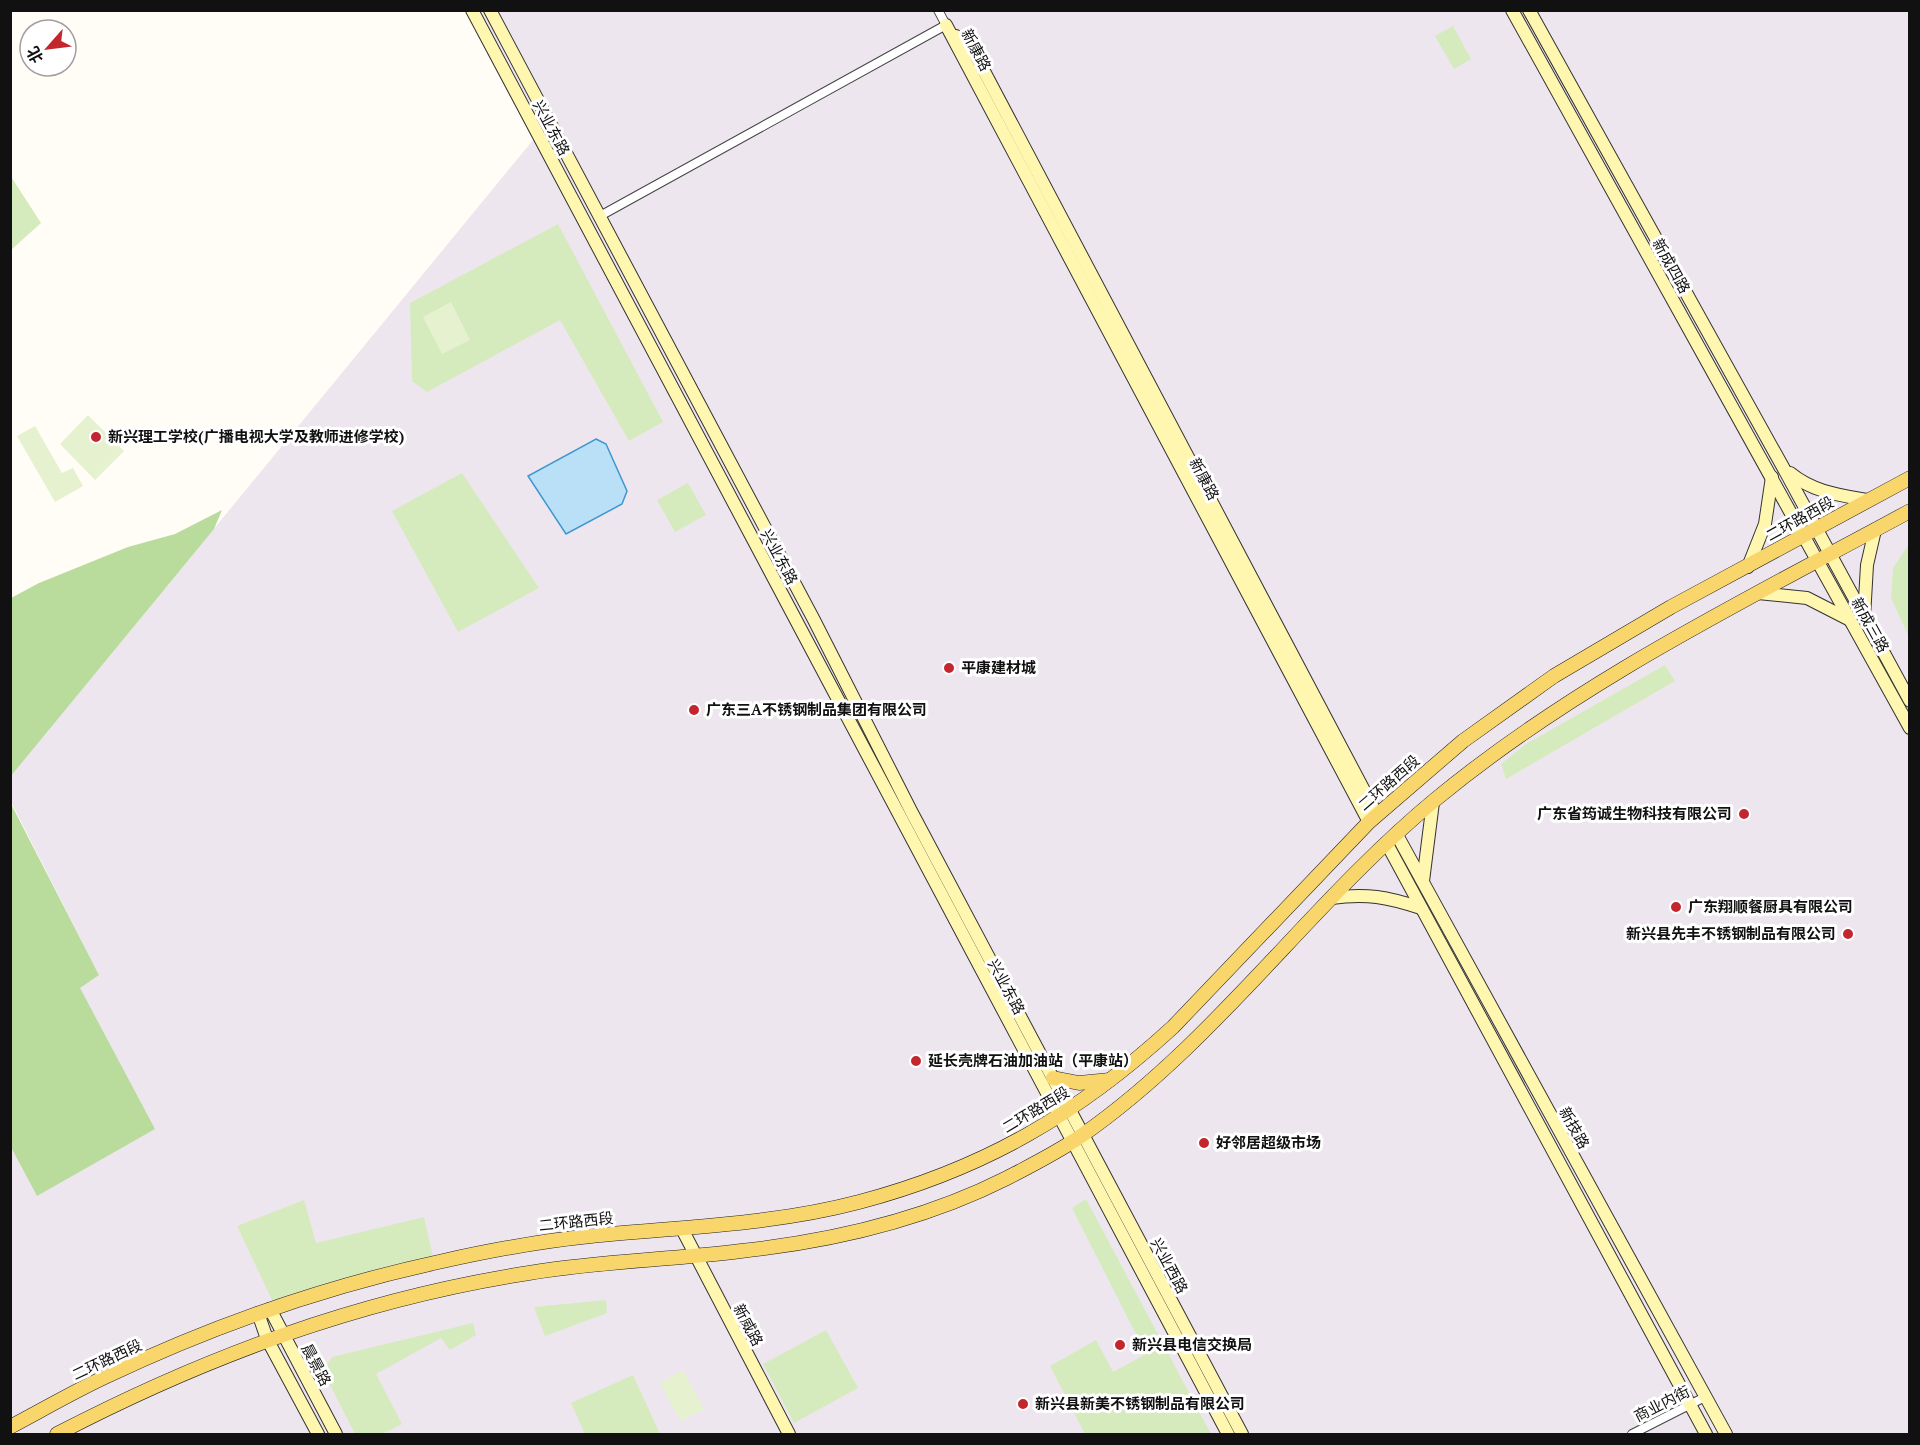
<svg xmlns="http://www.w3.org/2000/svg" width="1920" height="1445" font-family="'PT Serif','Noto Sans SC',serif">
<style>
.industrial{fill:#eee6ef}
.green{fill:#d5ebbd}
.forest{fill:#b9dc9c}
.pitch{fill:#e6f2cf}
.water{fill:#b9e0f7;stroke:#3f96cf;stroke-width:1.5}
.lines{fill:none;stroke-linecap:round;stroke-linejoin:round}
.street-casing{stroke:#444;stroke-width:10}
.secondary-casing{stroke:#333;stroke-width:14}
.primary-casing{stroke:#222;stroke-width:15}
.street{stroke:#fff;stroke-width:8}
.secondary{stroke:#fff6b0;stroke-width:12}
.primary{stroke:#f9d66b;stroke-width:14}
.poi-dot{fill:#c4262e;stroke:#fff;stroke-width:2}
.labels{text-anchor:middle;stroke-width:6;stroke-linejoin:round;paint-order:stroke}
.street-label{font-size:15px;fill:#111;stroke:#fff}
.poi-label{font-size:15px;font-weight:bold;fill:#111;stroke:#fff;text-anchor:start}
</style>
<rect width="100%" height="100%" fill="#fffdf5"/>
<polygon class="industrial" points="472,11 1909,11 1909,1434 11,1434 11,1026 99,975 11,802 11,776 538,134"/>
<g class="green">
<polygon points="1453,26 1471,59 1454,69 1435,36"/>
<polygon points="10,175 41,223 11,250 10,250"/>
<polygon points="558,224 663,422 629,441 560,320 427,392 412,381 410,303"/>
<polygon points="462,473 539,588 458,632 392,511"/>
<polygon points="688,483 706,515 675,532 657,500"/>
<polygon points="1909,544 1909,637 1891,598 1893,568"/>
<polygon points="1665,665 1675,681 1506,779 1501,764 1526,744"/>
<polygon points="1086,1199 1211,1434 1085,1434 1050,1366 1096,1340 1113,1372 1146,1354 1072,1208"/>
<polygon points="304,1200 316,1243 424,1217 433,1256 273,1302 237,1226"/>
<polygon points="606,1300 607,1313 545,1336 534,1307"/>
<polygon points="473,1323 476,1335 450,1350 441,1338 376,1374 402,1424 382,1434 355,1434 326,1377 326,1366 332,1357"/>
<polygon points="826,1330 858,1388 794,1423 763,1364"/>
<polygon points="633,1375 660,1434 585,1434 571,1403"/>
</g>
<g class="forest">
<polygon points="222,510 214,529 11,776 11,598 39,583 128,547 175,534"/>
<polygon points="10,802 99,975 80,988 155,1129 37,1196 11,1147"/>
</g>
<g class="pitch">
<polygon points="451,302 470,340 442,354 423,317"/>
<polygon points="88,415 124,451 95,480 60,444"/>
<polygon points="35,426 62,473 73,468 83,486 55,502 17,436"/>
<polygon points="683,1370 704,1409 680,1421 660,1383"/>
</g>
<polygon class="water" points="596,439 606,444 627,491 622,504 566,534 528,476"/>
<g class="lines">
<defs>
<g id="street">
<polyline points="600,216 946,25 938,10"/>
<polyline points="1632,1434 1705,1397"/>
</g>
<g id="secondary">
<polyline points="472,10 1228,1434"/>
<polyline points="490,10 814,620 911,811 1242,1434"/>
<polyline points="1512,10 1910,728"/>
<polyline points="1529,10 1784,469 1910,701"/>
<polyline points="946,25 1369,822"/>
<polyline points="956,36 976,56 1377,815"/>
<path d="M1790,473C1813,492 1839,495 1867,500"/>
<polyline points="1748,567 1765,524 1772,477"/>
<polyline points="1758,593 1807,598 1850,620"/>
<polyline points="1864,617 1867,565 1875,530"/>
<polyline points="1397,835 1726,1434"/>
<polyline points="1387,844 1706,1434"/>
<polyline points="1423,881 1433,802"/>
<path d="M1331,898C1367,893 1387,897 1421,908"/>
<polyline points="682,1229 789,1434"/>
<polyline points="270,1309 336,1434"/>
<polyline points="258,1313 267,1339 318,1434"/>
</g>
<g id="primary">
<polyline points="1053,1078 1079,1083 1110,1080"/>
<path d="M10,1427C42,1410 73,1392 105,1377C212,1326 327,1286 443,1261C492,1250 541,1241 591,1236C680,1227 772,1225 859,1202C984,1169 1078,1114 1173,1027L1369,822L1463,741L1554,676L1671,607L1910,478"/>
<path d="M57,1434C207,1356 361,1299 529,1273C599,1261 670,1260 741,1251C833,1241 924,1220 1007,1178C1032,1165 1058,1152 1081,1136C1216,1042 1310,903 1436,799C1579,681 1748,599 1910,511"/>
</g>
</defs>
<use href="#street" class="street-casing"/>
<use href="#secondary" class="secondary-casing"/>
<use href="#primary" class="primary-casing"/>
<use href="#street" class="street"/>
<use href="#secondary" class="secondary"/>
<use href="#primary" class="primary"/>
</g>
<g class="poi-dot">
<circle cx="96" cy="437" r="6"/>
<circle cx="949" cy="668" r="6"/>
<circle cx="694" cy="710" r="6"/>
<circle cx="1744" cy="814" r="6"/>
<circle cx="1676" cy="907" r="6"/>
<circle cx="1848" cy="934" r="6"/>
<circle cx="916" cy="1061" r="6"/>
<circle cx="1204" cy="1143" r="6"/>
<circle cx="1120" cy="1345" r="6"/>
<circle cx="1023" cy="1404" r="6"/>
</g>
<g class="labels">
<g class="street-label">
<text transform="translate(976 50) rotate(62)" y="5">新康路</text>
<text transform="translate(551 128) rotate(62)" y="5">兴业东路</text>
<text transform="translate(1671 266) rotate(61)" y="5">新成四路</text>
<text transform="translate(1204 479) rotate(62)" y="5">新康路</text>
<text transform="translate(1800 519) rotate(-29)" y="5">二环路西段</text>
<text transform="translate(779 557) rotate(62)" y="5">兴业东路</text>
<text transform="translate(1870 625) rotate(61)" y="5">新成三路</text>
<text transform="translate(1389 783) rotate(-41)" y="5">二环路西段</text>
<text transform="translate(1006 987) rotate(62)" y="5">兴业东路</text>
<text transform="translate(1036 1110) rotate(-31)" y="5">二环路西段</text>
<text transform="translate(1574 1128) rotate(61)" y="5">新技路</text>
<text transform="translate(576 1222) rotate(-6)" y="5">二环路西段</text>
<text transform="translate(1169 1266) rotate(62)" y="5">兴业西路</text>
<text transform="translate(748 1325) rotate(62)" y="5">新威路</text>
<text transform="translate(107 1360) rotate(-25)" y="5">二环路西段</text>
<text transform="translate(316 1365) rotate(62)" y="5">晨景路</text>
<text transform="translate(1662 1404) rotate(-27)" y="5">商业内街</text>
</g>
<g class="poi-label">
<text x="108" y="442">新兴理工学校(广播电视大学及教师进修学校)</text>
<text x="961" y="673">平康建材城</text>
<text x="706" y="715">广东三A不锈钢制品集团有限公司</text>
<text x="1732" y="819" text-anchor="end">广东省筠诚生物科技有限公司</text>
<text x="1688" y="912">广东翔顺餐厨具有限公司</text>
<text x="1836" y="939" text-anchor="end">新兴县先丰不锈钢制品有限公司</text>
<text x="928" y="1066">延长壳牌石油加油站（平康站）</text>
<text x="1216" y="1148">好邻居超级市场</text>
<text x="1132" y="1350">新兴县电信交换局</text>
<text x="1035" y="1409">新兴县新美不锈钢制品有限公司</text>
</g>
</g>
<rect width="1920" height="1445" fill="none" stroke="#111111" stroke-width="24"/>
<g transform="translate(48 48) rotate(242)"><circle r="28" fill="#ffffff" stroke="#a0a0a0" stroke-width="1.5"/>
<path d="M0-4.5L10 22L0 15L-10 22Z" fill="#c4262e"/>
<text y="-9" font-size="16" font-weight="bold" text-anchor="middle" fill="#111111">北</text>
</g>
</svg>
